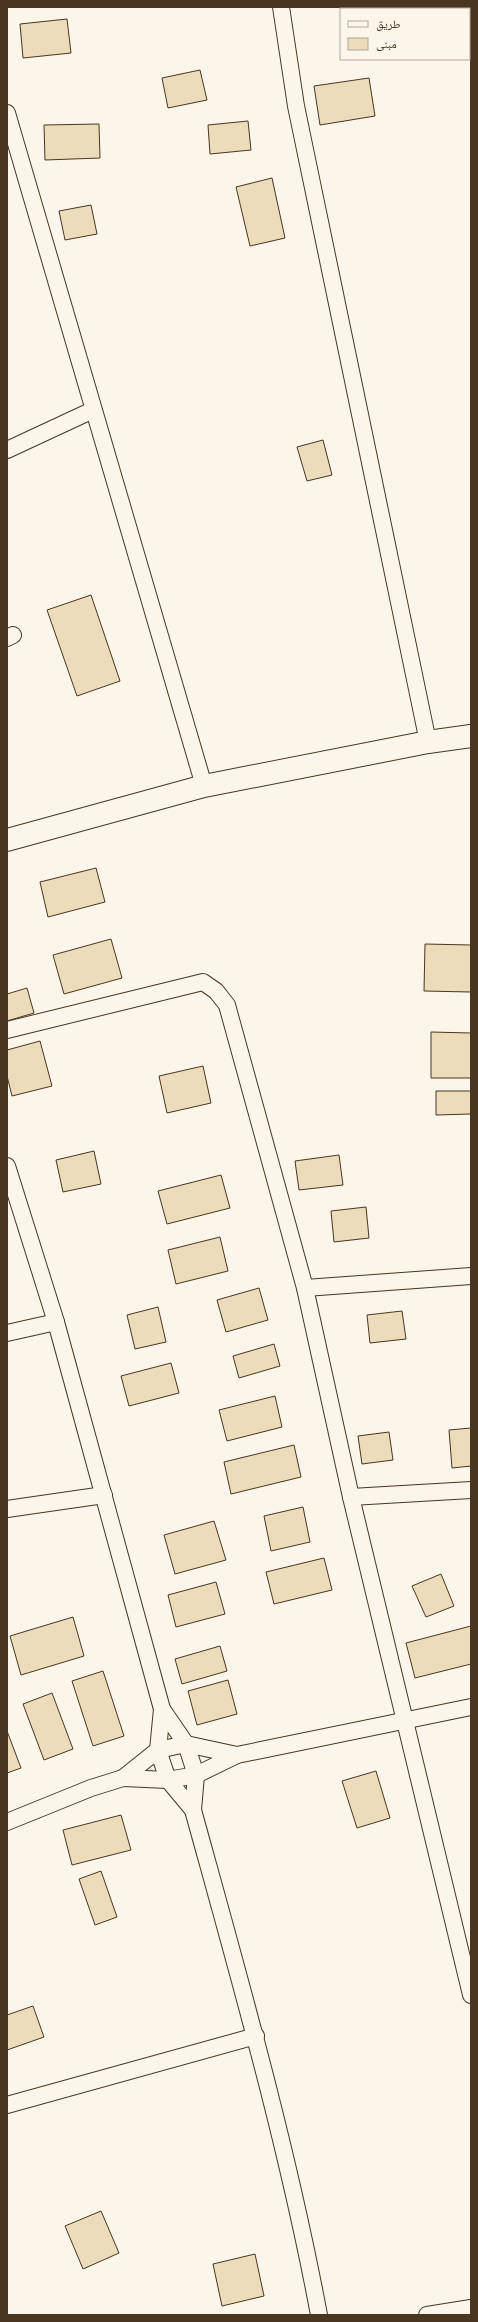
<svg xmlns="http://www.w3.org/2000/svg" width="478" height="2322" font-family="'Work Sans','Noto Naskh Arabic',sans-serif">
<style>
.building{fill:#ecdcbc;stroke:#4a3520}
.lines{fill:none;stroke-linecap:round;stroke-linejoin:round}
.minor-casing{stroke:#4a3520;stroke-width:18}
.secondary-casing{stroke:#4a3520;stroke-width:24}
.minor{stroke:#fbf6e9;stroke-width:16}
.secondary{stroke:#fbf6e9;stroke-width:22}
</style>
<rect width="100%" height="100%" fill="#fbf6e9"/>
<g class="building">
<polygon points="67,19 71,53 23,58 20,24"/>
<polygon points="200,70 207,100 168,108 162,78"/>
<polygon points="369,78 375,116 320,125 314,86"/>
<polygon points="248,121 251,150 210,154 208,125"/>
<polygon points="99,124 100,158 45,160 44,125"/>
<polygon points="272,178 285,238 250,246 236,187"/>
<polygon points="91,205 97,234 65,240 59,211"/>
<polygon points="323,440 332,475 307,481 297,447"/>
<polygon points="91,595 120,681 77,696 47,610"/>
<polygon points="96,868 105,902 48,917 40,882"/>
<polygon points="111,939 122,978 64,994 53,955"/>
<polygon points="425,944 471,945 471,992 424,991"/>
<polygon points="27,988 34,1013 7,1021 7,994"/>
<polygon points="431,1032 471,1033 471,1078 431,1078"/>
<polygon points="40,1041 52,1086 12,1096 7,1076 7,1050"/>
<polygon points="203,1066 211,1103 167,1113 159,1076"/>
<polygon points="436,1091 471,1091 471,1114 436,1115"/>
<polygon points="94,1151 101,1184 63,1192 56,1160"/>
<polygon points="339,1155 343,1185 299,1190 295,1161"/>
<polygon points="221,1175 230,1208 167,1224 158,1191"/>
<polygon points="366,1207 369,1238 334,1242 331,1211"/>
<polygon points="220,1237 228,1271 176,1284 168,1250"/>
<polygon points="259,1288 268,1320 226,1332 217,1300"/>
<polygon points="158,1307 166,1342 135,1349 127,1315"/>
<polygon points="402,1311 406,1339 370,1343 367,1315"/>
<polygon points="274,1344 280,1366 239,1378 233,1356"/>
<polygon points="171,1363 179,1393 129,1406 121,1376"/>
<polygon points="275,1396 282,1427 227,1441 219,1410"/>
<polygon points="471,1428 471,1466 452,1468 449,1430"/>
<polygon points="389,1432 393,1460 362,1464 358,1436"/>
<polygon points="294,1445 301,1477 231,1494 224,1462"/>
<polygon points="303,1507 310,1542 271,1551 264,1516"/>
<polygon points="214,1521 226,1560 175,1574 164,1535"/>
<polygon points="324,1558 332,1590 274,1604 266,1572"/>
<polygon points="441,1574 454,1606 426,1617 412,1586"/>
<polygon points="216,1582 225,1614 176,1627 168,1595"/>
<polygon points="73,1617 84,1656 21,1675 10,1636"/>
<polygon points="471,1626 471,1664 415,1678 406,1643"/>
<polygon points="220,1646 227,1671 182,1684 175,1659"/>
<polygon points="103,1671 124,1736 93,1746 72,1681"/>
<polygon points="228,1680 237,1714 197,1725 188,1691"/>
<polygon points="52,1693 73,1749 44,1760 23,1704"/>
<polygon points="7,1731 21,1768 7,1773"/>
<polygon points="376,1771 390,1818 357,1828 342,1781"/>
<polygon points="121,1815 131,1850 72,1865 63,1830"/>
<polygon points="101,1871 117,1917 95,1925 79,1879"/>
<polygon points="33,2006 44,2037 7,2050 7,2015"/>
<polygon points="101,2211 119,2253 83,2269 65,2226"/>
<polygon points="255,2254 264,2296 222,2306 213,2264"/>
</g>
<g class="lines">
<defs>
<g id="minor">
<polyline points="281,7 296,106 428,742"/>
<polyline points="7,113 204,786"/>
<polyline points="7,450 93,410"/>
<polyline points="7,638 13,635"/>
<polyline points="7,1030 203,982 216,991 227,1005 305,1288 351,1497 471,1995"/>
<path d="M7,1166L56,1322L162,1709L186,1744L196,1775L193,1810C239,1977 287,2144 319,2315"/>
<polyline points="305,1288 471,1276"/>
<polyline points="7,1333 56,1322"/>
<polyline points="351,1497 471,1490"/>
<polyline points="7,1509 104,1495"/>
<polyline points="162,1709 158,1750 168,1780 193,1810"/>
<polyline points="123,1778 168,1780 196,1775 237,1755 471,1707"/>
<polyline points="7,1822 91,1788 123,1778 158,1750 186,1744 237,1755"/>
<polyline points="7,2105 256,2036"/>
<polyline points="427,2315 471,2308"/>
</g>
<polyline id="secondary" points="7,840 204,786 428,742 471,736"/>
</defs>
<use href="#minor" class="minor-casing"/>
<use href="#secondary" class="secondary-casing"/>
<use href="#minor" class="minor"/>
<use href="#secondary" class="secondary"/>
</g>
<rect width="478" height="2322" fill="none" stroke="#4a3520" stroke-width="16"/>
<rect x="340" y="8" width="130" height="52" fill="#fbf6e9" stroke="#b4a999"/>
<rect x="348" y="21" width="20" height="6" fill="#fbf6e9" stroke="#b4a999"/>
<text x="376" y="28" font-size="12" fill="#4a3520">طريق</text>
<rect x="348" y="38" width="20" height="12" fill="#ecdcbc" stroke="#b4a999"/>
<text x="376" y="48" font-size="12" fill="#4a3520">مبنى</text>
</svg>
